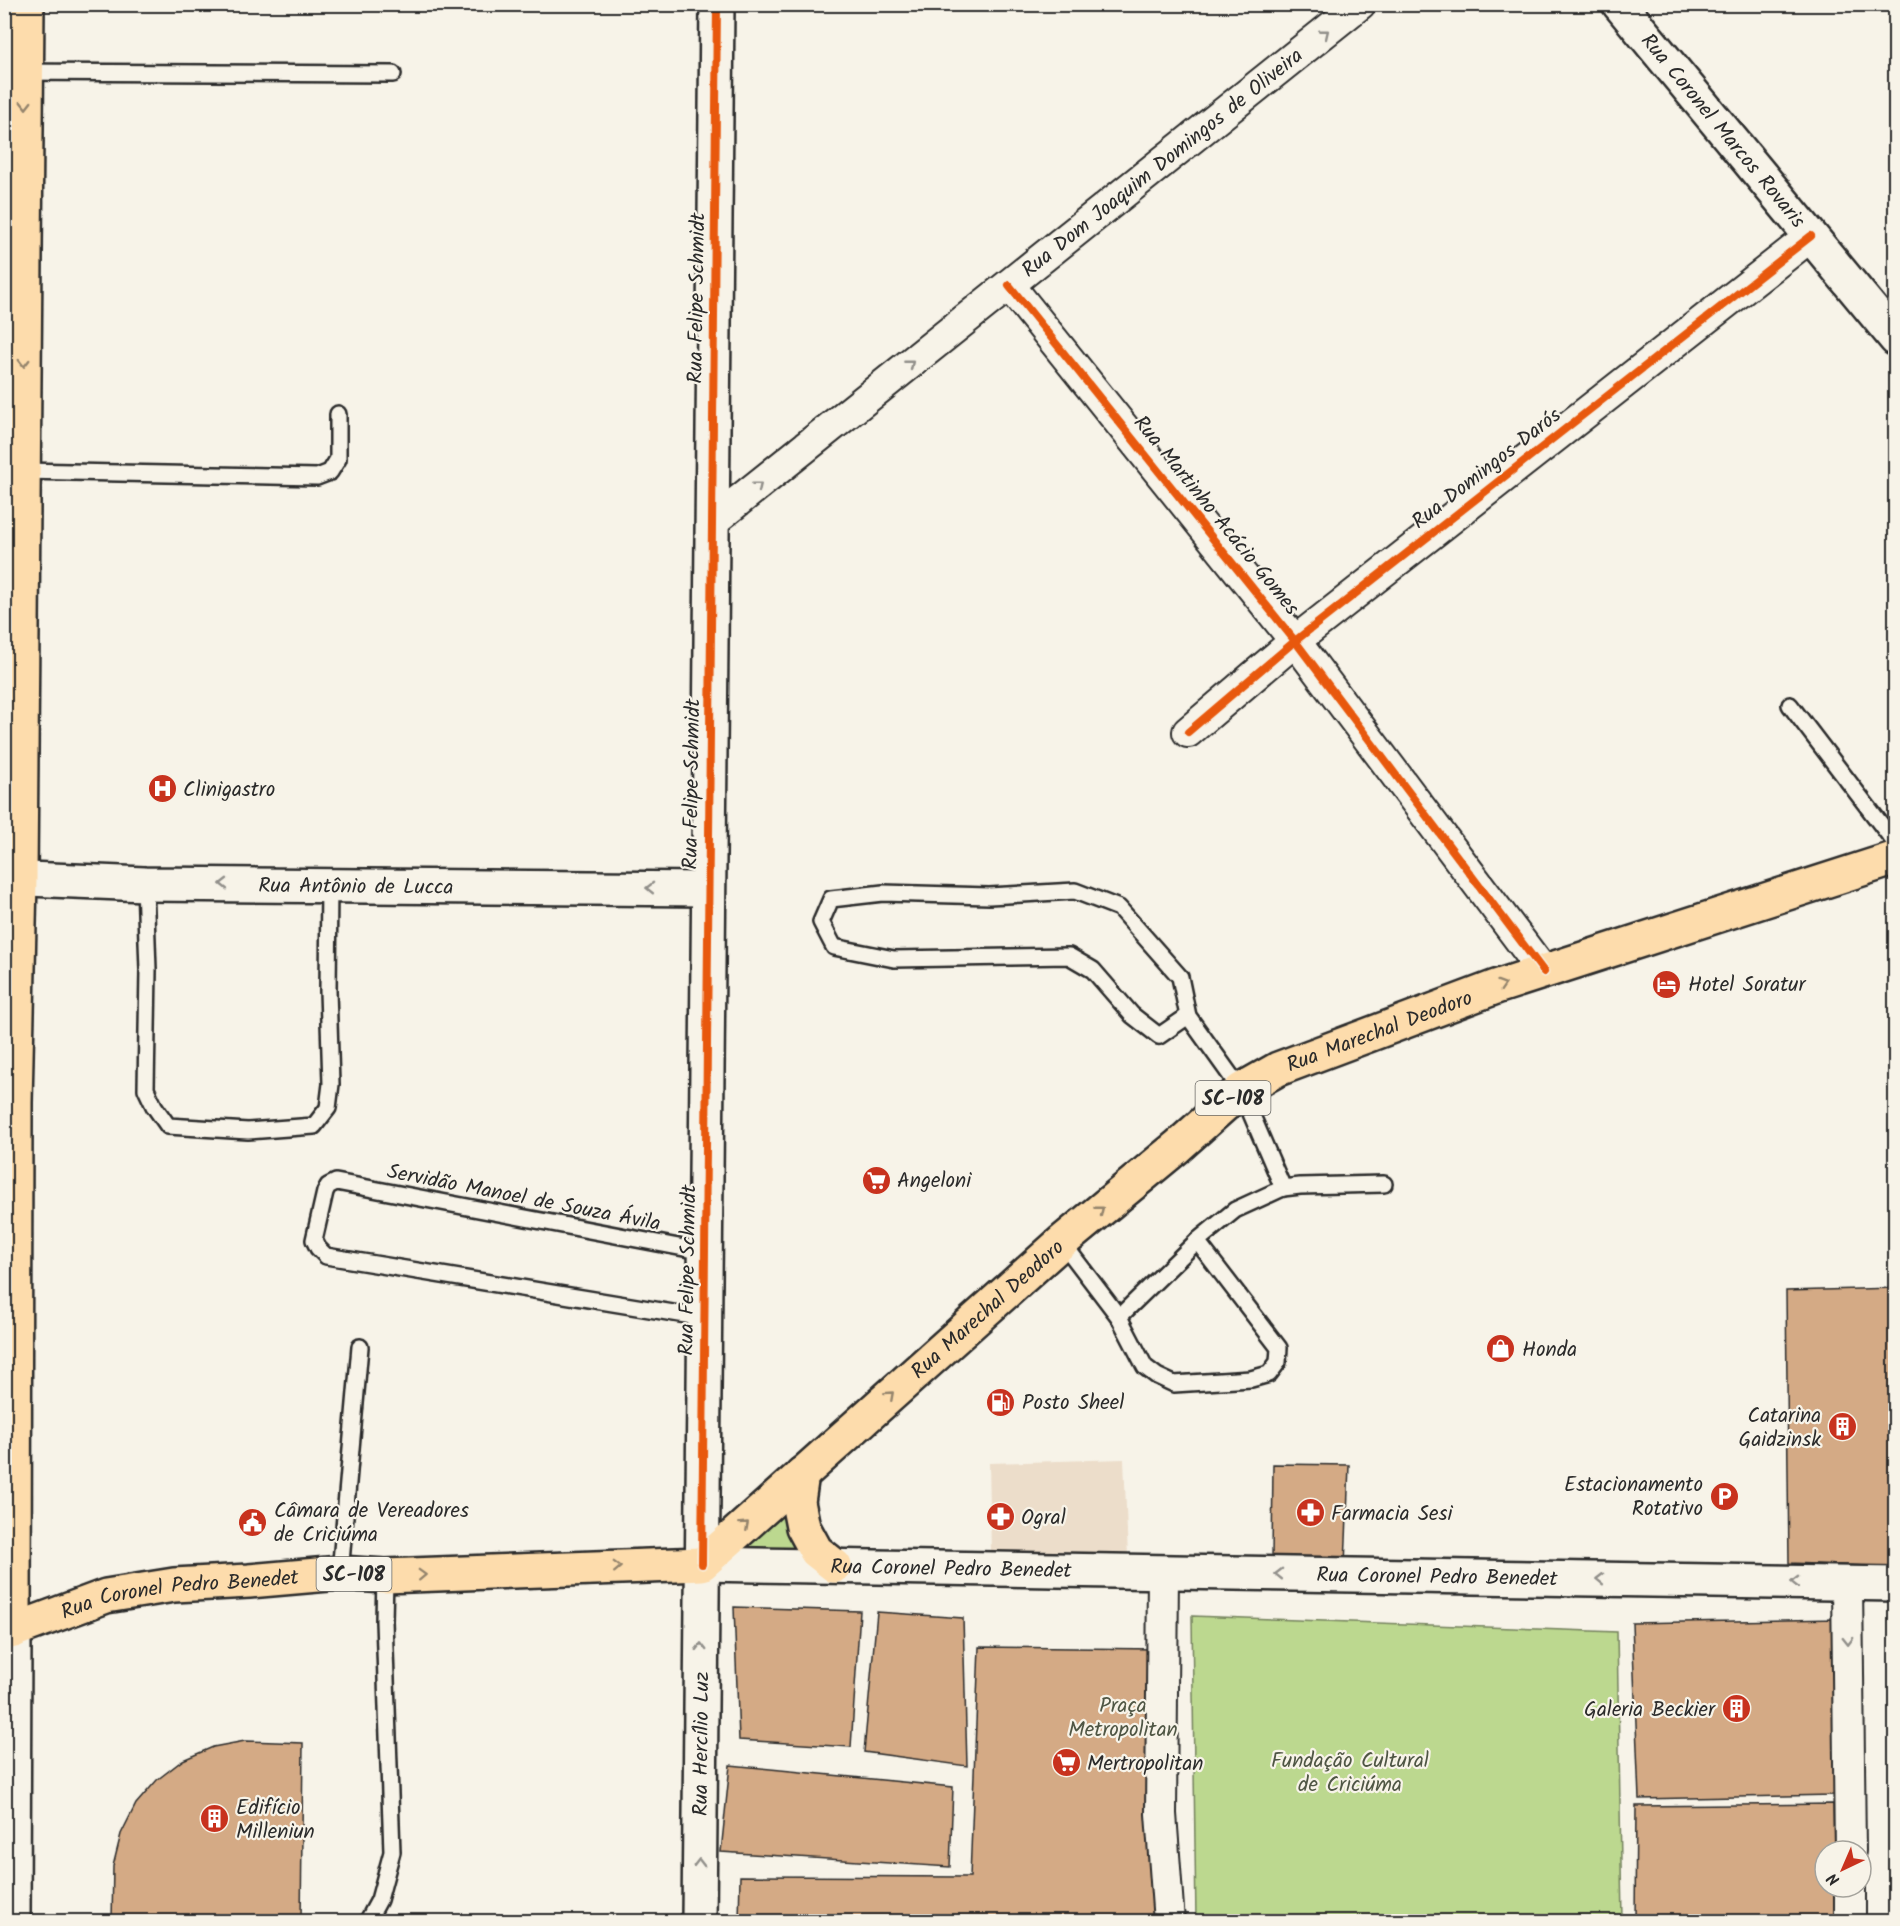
<svg xmlns="http://www.w3.org/2000/svg" width="1900" height="1926" font-family="Kalam,sans-serif">
<style>
.built{fill:#ecddca}
.green{fill:#bcd88f;stroke:#74825d;stroke-width:1.5}
.building{fill:#d4aa85;stroke:#2b2b2b;stroke-width:1.5}
.lines{fill:none;stroke-linecap:round;stroke-linejoin:round}
.lane-casing{stroke:#2b2b2b;stroke-width:20}
.street-casing{stroke:#2b2b2b;stroke-width:34}
.secondary-casing{stroke:#2b2b2b;stroke-width:38}
.primary-casing{stroke:#2b2b2b;stroke-width:38}
.lane{stroke:#f7f3e8;stroke-width:15}
.street{stroke:#f7f3e8;stroke-width:30}
.secondary{stroke:#f7f3e8;stroke-width:33}
.primary{stroke:#fddcac;stroke-width:33}
.cycleway-casing{stroke:#f7f3e8;stroke-width:11}
.cycleway{stroke:#e8590c;stroke-width:8}
.oneway{stroke:#918f8a}
.oneway2{stroke:#94846c}
.labels{text-anchor:middle;stroke-width:4.5;stroke-linejoin:round;paint-order:stroke}
.shield{fill:#f7f3e8;stroke:#686764;stroke-width:1.5}
.shield-label{font-size:20px;font-weight:bold;fill:#2b2b2b}
.street-label{font-size:21px;fill:#2b2b2b;stroke:#f7f3e8}
.poi-label{font-size:21px;fill:#2b2b2b;stroke:#f7f3e8;text-anchor:start}
.park-label{font-size:21px;fill:#4f5644;stroke:#f7f3e8}
</style>
<rect width="100%" height="100%" fill="#f7f3e8"/>
<filter id="ink" filterUnits="userSpaceOnUse"><feTurbulence type="fractalNoise" baseFrequency=".0167" numOctaves="2"/><feDisplacementMap in="SourceGraphic" scale="12" xChannelSelector="R" yChannelSelector="G"/><feConvolveMatrix kernelMatrix="1 2 1 2 8 2 1 2 1" color-interpolation-filters="sRGB"/></filter>
<g filter="url(#ink)">
<polygon class="built" points="1124,1459 1128,1557 991,1553 989,1463"/>
<g class="green">
<polygon points="792,1491 814,1560 723,1557"/>
<polygon points="1192,1616 1617,1632 1622,1921 1196,1921"/>
</g>
<g class="building">
<polygon points="1896,1288 1896,1567 1789,1563 1786,1291"/>
<polygon points="1273,1464 1349,1465 1345,1565 1272,1560"/>
<polygon points="734,1607 860,1611 851,1747 739,1740"/>
<polygon points="877,1612 963,1618 967,1766 864,1752"/>
<polygon points="1838,1619 1834,1795 1639,1799 1632,1623"/>
<polygon points="979,1647 1156,1649 1162,1922 739,1922 740,1876 970,1877"/>
<polygon points="245,1741 303,1743 301,1922 112,1922 113,1866 121,1834 136,1804 157,1780 183,1760 213,1747"/>
<polygon points="730,1765 953,1787 950,1867 721,1852"/>
<polygon points="1833,1804 1834,1851 1825,1851 1825,1887 1835,1887 1836,1922 1635,1922 1636,1806"/>
</g>
<g class="lines">
<defs>
<g id="lane">
<polyline points="4,72 393,74"/>
<polyline points="23,471 317,477 330,472 338,459 338,414"/>
<polyline points="1790,705 1896,844"/>
<polyline points="145,884 148,970 146,1089 154,1106 168,1126 248,1131 314,1126 328,1108 331,1084 328,991 329,885"/>
<polyline points="1188,1016 1159,1036 1132,1015 1093,970 1069,956 894,959 834,947 821,922 831,899 883,893 989,896 1075,891 1119,908 1180,977 1188,1016 1241,1090 1283,1188"/>
<polyline points="1062,1242 1119,1317 1145,1367 1157,1376 1174,1384 1251,1379 1269,1374 1278,1362 1279,1348 1197,1241 1235,1210 1283,1188 1300,1186 1384,1184"/>
<polyline points="1119,1317 1197,1241"/>
<polyline points="704,1318 326,1256 318,1248 314,1240 325,1192 328,1186 336,1182 705,1252"/>
<polyline points="340,1573 360,1347"/>
<polyline points="367,1922 379,1900 392,1852 384,1621 385,1576"/>
</g>
<g id="street">
<polyline points="1009,285 1295,641 1544,972"/>
<path id="s1" d="M712,522L1360,4"/>
<polyline points="1188,732 1295,641 1811,236"/>
<polyline points="1163,1572 1161,1814 1169,1922"/>
<polyline points="1847,1583 1850,1851"/>
<polyline points="1850,1887 1850,1922"/>
</g>
<g id="secondary">
<path id="s2" d="M1619,4L1896,339"/>
<path id="s3" d="M4,878L145,884L708,889"/>
<path id="s4" d="M702,1564L1896,1584"/>
<polyline points="13,1922 14,1631"/>
<path id="s5" d="M699,1922L717,4"/>
</g>
<g id="primary">
<polyline points="802,1474 798,1502 803,1527 816,1551 835,1566"/>
<polyline points="14,1631 15,1103 20,879 27,4"/>
<path id="s6" d="M4,1634L106,1596L174,1585L249,1581L340,1573L385,1576L702,1564L1062,1242L1177,1147L1241,1090L1278,1069L1496,987L1896,858"/>
</g>
</defs>
<use href="#lane" class="lane-casing"/>
<use href="#street" class="street-casing"/>
<use href="#secondary" class="secondary-casing"/>
<use href="#primary" class="primary-casing"/>
<use href="#lane" class="lane"/>
<use href="#street" class="street"/>
<use href="#secondary" class="secondary"/>
<use href="#primary" class="primary"/>
<defs>
<g id="cycleway">
<polyline points="1009,285 1295,641 1544,972"/>
<polyline points="1188,732 1295,641 1811,236"/>
<polyline points="702,1564 717,4"/>
</g>
</defs>
<use href="#cycleway" class="cycleway-casing"/>
<use href="#cycleway" class="cycleway"/>
</g>
<defs><path id="oneway-chevron" d="M-2-3.5L2.5 0L-2 3.5" fill="none" stroke-width="1.6" stroke-linecap="round" stroke-linejoin="round" transform="scale(1.5)"/></defs>
<g class="oneway">
<use href="#oneway-chevron" transform="translate(1325 33) rotate(-39)"/>
<use href="#oneway-chevron" transform="translate(910 364) rotate(-39)"/>
<use href="#oneway-chevron" transform="translate(758 486) rotate(-39)"/>
<use href="#oneway-chevron" transform="translate(224 884) rotate(-180)"/>
<use href="#oneway-chevron" transform="translate(650 888) rotate(-179)"/>
<use href="#oneway-chevron" transform="translate(1279 1574) rotate(-179)"/>
<use href="#oneway-chevron" transform="translate(1600 1579) rotate(-179)"/>
<use href="#oneway-chevron" transform="translate(1795 1582) rotate(-179)"/>
<use href="#oneway-chevron" transform="translate(1848 1641) rotate(89)"/>
<use href="#oneway-chevron" transform="translate(701 1647) rotate(-90)"/>
<use href="#oneway-chevron" transform="translate(699 1863) rotate(-90)"/>
</g>
<g class="oneway2">
<use href="#oneway-chevron" transform="translate(26 105) rotate(90)"/>
<use href="#oneway-chevron" transform="translate(24 363) rotate(90)"/>
<use href="#oneway-chevron" transform="translate(1502 985) rotate(-18)"/>
<use href="#oneway-chevron" transform="translate(1100 1210) rotate(-39)"/>
<use href="#oneway-chevron" transform="translate(890 1395) rotate(-42)"/>
<use href="#oneway-chevron" transform="translate(745 1525) rotate(-42)"/>
<use href="#oneway-chevron" transform="translate(617 1567) rotate(-2)"/>
<use href="#oneway-chevron" transform="translate(422 1575) rotate(-2)"/>
</g>
</g>
<defs>
<symbol id="hospital-disc" viewBox="-11 -11 22 22"><circle r="9.5" fill="#c8321e" stroke="#f7f3e8"/><path d="M-5-5h3v3.5h4V-5h3V5h-3V1.5h-4V5h-3Z" fill="#fff"/></symbol>
<symbol id="hotel-disc" viewBox="-11 -11 22 22"><circle r="9.5" fill="#c8321e" stroke="#f7f3e8"/><path d="M-6-4.5h1.5V1H6V5H4.5V3h-9V5H-6ZM-4 0a1.8 1.8 0 1 1 3.6 0ZM.5 0V-2.5h3Q6-2.5 6 0Z" fill="#fff"/></symbol>
<symbol id="supermarket-disc" viewBox="-11 -11 22 22"><circle r="9.5" fill="#c8321e" stroke="#f7f3e8"/><path d="M-6-5.5h2.5l.6 2H6L4.5 2H-2.5L-4.4-4H-6ZM-1.5 3.2a1.3 1.3 0 1 0 .1 0ZM3 3.2a1.3 1.3 0 1 0 .1 0Z" fill="#fff"/></symbol>
<symbol id="shop-disc" viewBox="-11 -11 22 22"><circle r="9.5" fill="#c8321e" stroke="#f7f3e8"/><path d="M-5-2.5h2.3a2.7 3.5 0 0 1 5.4 0H5L5.5 6h-11ZM-1.5-2.5h3a1.5 2.3 0 0 0-3 0Z" fill="#fff"/></symbol>
<symbol id="fuel-disc" viewBox="-11 -11 22 22"><circle r="9.5" fill="#c8321e" stroke="#f7f3e8"/><path d="M-5.5-6h7V0h2V4h1.3V-2.5L3-4.5l.8-.8L6-3V5H2.5V1h-1V6h-7ZM-4.2-4.7v3.2H.2V-4.7Z" fill="#fff"/></symbol>
<symbol id="building-disc" viewBox="-11 -11 22 22"><circle r="9.5" fill="#c8321e" stroke="#f7f3e8"/><path d="M-4-6H4V6H1V3H-1V6H-4ZM-2.5-4.3h1.7v1.8h-1.7ZM.8-4.3h1.7v1.8H.8ZM-2.5-1h1.7V.8h-1.7ZM.8-1h1.7V.8H.8Z" fill="#fff"/></symbol>
<symbol id="parking-disc" viewBox="-11 -11 22 22"><circle r="9.5" fill="#c8321e" stroke="#f7f3e8"/><path d="M-3.5-5.5H1a3.5 3.5 0 0 1 0 7H-1V5.5H-3.5ZM-1-3.4V-.6H.8a1.4 1.4 0 0 0 0-2.8Z" fill="#fff"/></symbol>
<symbol id="pharmacy-disc" viewBox="-11 -11 22 22"><circle r="9.5" fill="#c8321e" stroke="#f7f3e8"/><path d="M-2-6h4v4h4v4h-4v4h-4v-4h-4v-4h4Z" fill="#fff"/></symbol>
<symbol id="civic-disc" viewBox="-11 -11 22 22"><circle r="9.5" fill="#c8321e" stroke="#f7f3e8"/><path d="M-.6-6.5H3V-4.5H.6V-3L4-1V1h2V6H-6V1h2V-1L-.6-3ZM-1.2 2.5V6h2.4V2.5Z" fill="#fff"/></symbol>
</defs>
<g fill-rule="evenodd">
<use href="#hospital-disc" x="146" y="772" width="33" height="33"/>
<use href="#hotel-disc" x="1650" y="968" width="33" height="33"/>
<use href="#supermarket-disc" x="860" y="1164" width="33" height="33"/>
<use href="#shop-disc" x="1484" y="1332" width="33" height="33"/>
<use href="#fuel-disc" x="984" y="1386" width="33" height="33"/>
<use href="#building-disc" x="1826" y="1410" width="33" height="33"/>
<use href="#parking-disc" x="1708" y="1480" width="33" height="33"/>
<use href="#pharmacy-disc" x="1294" y="1496" width="33" height="33"/>
<use href="#pharmacy-disc" x="984" y="1500" width="33" height="33"/>
<use href="#civic-disc" x="236" y="1506" width="33" height="33"/>
<use href="#building-disc" x="1720" y="1692" width="33" height="33"/>
<use href="#supermarket-disc" x="1050" y="1746" width="33" height="33"/>
<use href="#building-disc" x="198" y="1802" width="33" height="33"/>
</g>
<g class="labels">
<g class="shield">
<rect x="1195.5" y="1081" width="75" height="34" rx="4.5"/>
<rect x="316.5" y="1557" width="75" height="34" rx="4.5"/>
</g>
<g class="shield-label">
<text x="1233" y="1105">SC-108</text>
<text x="354" y="1581">SC-108</text>
</g>
<g class="street-label">
<text dy="7" stroke="none"><textPath href="#s2" startOffset="164">Rua Coronel Marcos Rovaris</textPath></text>
<text dy="7" stroke="none"><textPath href="#s1" startOffset="576">Rua Dom Joaquim Domingos de Oliveira</textPath></text>
<text transform="translate(696 298) rotate(-89)" y="7">Rua Felipe Schmidt</text>
<text transform="translate(1486 468) rotate(-38)" y="7">Rua Domingos Darós</text>
<text transform="translate(1217 515) rotate(51)" y="7">Rua Martinho Acácio Gomes</text>
<text transform="translate(691 784) rotate(-89)" y="7">Rua Felipe Schmidt</text>
<text dy="7" stroke="none"><textPath href="#s3" startOffset="352">Rua Antônio de Lucca</textPath></text>
<text dy="7" stroke="none"><textPath href="#s6" startOffset="1575">Rua Marechal Deodoro</textPath></text>
<text transform="translate(524 1197) rotate(11)" y="7">Servidão Manoel de Souza Ávila</text>
<text transform="translate(687 1270) rotate(-89)" y="7">Rua Felipe Schmidt</text>
<text dy="7" stroke="none"><textPath href="#s6" startOffset="1089">Rua Marechal Deodoro</textPath></text>
<text dy="7" stroke="none"><textPath href="#s4" startOffset="249">Rua Coronel Pedro Benedet</textPath></text>
<text dy="7" stroke="none"><textPath href="#s4" startOffset="735">Rua Coronel Pedro Benedet</textPath></text>
<text dy="7" stroke="none"><textPath href="#s6" startOffset="182">Rua Coronel Pedro Benedet</textPath></text>
<text dy="7" stroke="none"><textPath href="#s5" startOffset="178">Rua Hercílio Luz</textPath></text>
</g>
<g class="poi-label">
<text x="183" y="796">Clinigastro</text>
<text x="1688" y="991">Hotel Soratur</text>
<text x="897" y="1187">Angeloni</text>
<text x="1522" y="1356">Honda</text>
<text x="1022" y="1409">Posto Sheel</text>
<text x="1821" y="1422" text-anchor="end">Catarina<tspan x="1821" dy="24">Gaidzinsk</tspan></text>
<text x="1703" y="1491" text-anchor="end">Estacionamento<tspan x="1703" dy="24">Rotativo</tspan></text>
<text x="274" y="1517">Câmara de Vereadores<tspan x="274" dy="24">de Criciúma</tspan></text>
<text x="1331" y="1520">Farmacia Sesi</text>
<text x="1021" y="1524">Ogral</text>
<text x="1715" y="1716" text-anchor="end">Galeria Beckier</text>
<text x="1087" y="1770">Mertropolitan</text>
<text x="236" y="1814">Edifício<tspan x="236" dy="24">Milleniun</tspan></text>
</g>
<g class="park-label">
<text x="1123" y="1712">Praça<tspan x="1123" dy="24">Metropolitan</tspan></text>
<text x="1350" y="1767">Fundação Cultural<tspan x="1350" dy="24">de Criciúma</tspan></text>
</g>
</g>
<rect width="1900" height="1926" fill="none" stroke="#f7f3e8" stroke-width="24"/>
<rect x="12" y="12" width="1876" height="1902" fill="none" stroke="#2b2b2b" stroke-width="2" filter="url(#ink)"/>
<g transform="translate(1843 1869) rotate(224)"><circle r="28" fill="#f7f3e8" stroke="#a5a39c" stroke-width="1.5"/>
<path d="M0-4.5L10 22L0 15L-10 22Z" fill="#c8321e"/>
<text y="-9" font-size="16" font-weight="bold" text-anchor="middle" fill="#2b2b2b">N</text>
</g>
</svg>
